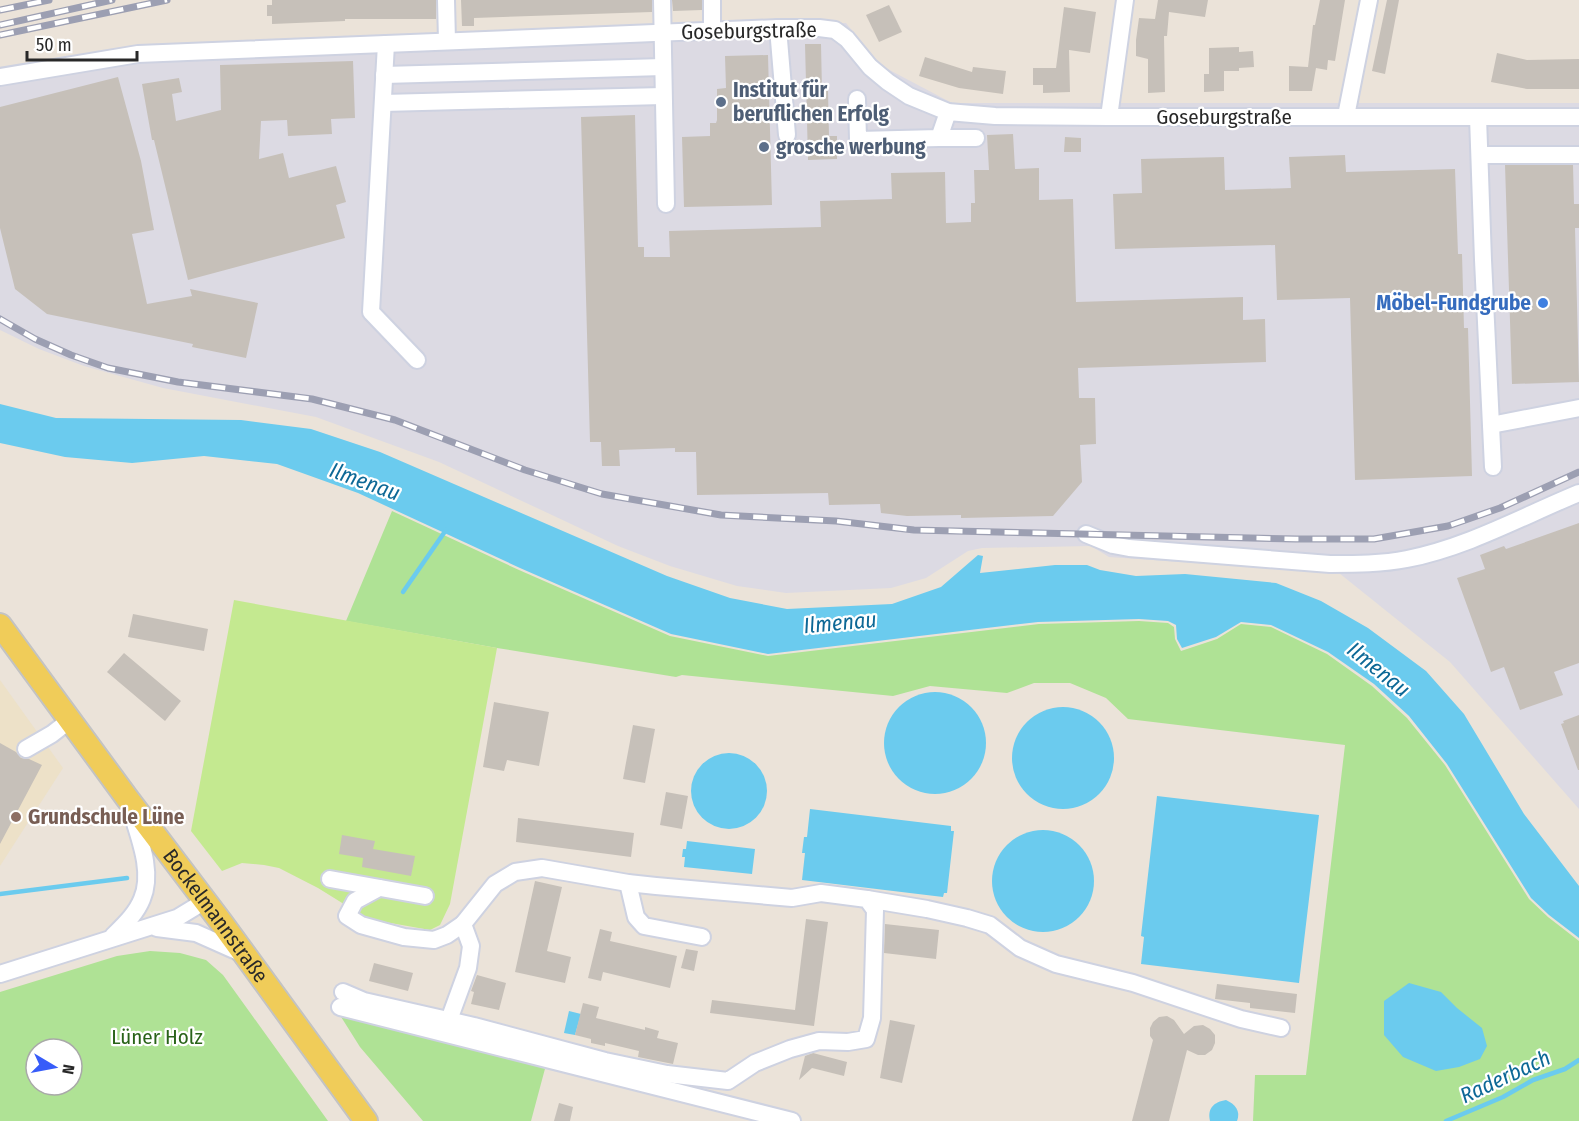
<svg xmlns="http://www.w3.org/2000/svg" width="1579" height="1121" font-family="'Fira Sans Condensed',sans-serif">
<style>
.industrial{fill:#dcdae3}
.education{fill:#ede1c8}
.green{fill:#afe295;fill-rule:evenodd}
.pitch{fill:#c4e990}
.water{fill:#6bcbee}
.lines{fill:none;stroke-linecap:round;stroke-linejoin:round}
.stream{stroke:#6bcbee;stroke-width:4.5}
.building{fill:#c6c0b9}
.minor-casing{stroke:#ced2e1;stroke-width:20}
.major-casing{stroke:#c3c3c3;stroke-width:26}
.minor{stroke:#fff;stroke-width:16}
.major{stroke:#f0cc59;stroke-width:22}
.rail-casing{stroke:#9c9fb2;stroke-width:7}
.rail{stroke:#fff;stroke-width:4.5;stroke-dasharray:14;stroke-linecap:butt}
.service-dot{fill:#5c6f8a;stroke:#fff;stroke-width:2}
.shop-dot{fill:#3f7fe0;stroke:#fff;stroke-width:2}
.education-dot{fill:#8d6e63;stroke:#fff;stroke-width:2}
.labels{text-anchor:middle;stroke-width:4.5;stroke-linejoin:round;paint-order:stroke}
.street-label{font-size:21px;fill:#282828;stroke:#fff}
.service-label{font-size:21px;font-weight:bold;fill:#4e5e75;stroke:#fff;text-anchor:start}
.shop-label{font-size:21px;font-weight:bold;fill:#366cbe;stroke:#fff;text-anchor:end}
.education-label{font-size:21px;font-weight:bold;fill:#785e54;stroke:#fff;text-anchor:start}
.park-label{font-size:21px;fill:#296319;stroke:#fff}
.water-label{font-size:22px;font-style:italic;fill:#0d6896;stroke:#fff}
</style>
<rect width="100%" height="100%" fill="#ebe3d9"/>
<polygon class="industrial" points="846,23 880,65 952,103 1579,103 1579,809 1450,662 1339,573 1109,557 1091,546 982,548 968,551 926,578 891,588 786,593 737,586 670,566 618,546 439,462 316,417 163,388 84,366 39,349 0,330 0,77 174,45"/>
<polygon class="education" points="0,680 63,768 0,866"/>
<g class="green">
<polygon points="392,511 519,570 670,636 768,656 1039,624 1139,621 1168,623 1174,627 1175,639 1181,651 1217,639 1241,624 1271,627 1327,654 1372,686 1407,718 1445,765 1529,899 1548,917 1579,941 1579,1121 1253,1121 1255,1075 1306,1075 1345,745 1128,719 1106,698 1070,683 1034,683 1007,693 930,686 893,696 682,675 676,677 497,648 346,621"/>
<path d="M150,951L180,953L206,960L223,975L328,1121H0V992L117,956ZM36,1049H72V1085H36Z"/>
<polygon points="338,1012 375,1025 546,1065 531,1121 423,1121 360,1047"/>
</g>
<polygon class="pitch" points="234,600 497,648 450,904 440,925 430,930 368,919 318,888 279,868 264,865 242,863 222,871 191,831"/>
<g class="water">
<polygon points="0,404 56,418 241,420 311,429 380,452 667,576 730,598 787,609 892,604 941,587 978,555 983,556 980,573 1055,565 1087,565 1100,570 1136,576 1185,574 1276,583 1321,601 1368,628 1426,671 1464,714 1524,814 1579,886 1579,938 1549,915 1531,898 1447,764 1409,716 1374,684 1328,652 1271,625 1241,622 1216,637 1182,648 1177,639 1176,625 1168,621 1139,619 1038,622 768,654 671,634 520,568 358,493 277,464 204,456 132,463 65,457 0,443"/>
<circle cx="935" cy="743" r="51"/>
<circle cx="1063" cy="758" r="51"/>
<circle cx="729" cy="791" r="38"/>
<polygon points="1157,796 1319,815 1299,983 1141,964 1144,937 1141,936"/>
<polygon points="810,809 951,826 951,831 954,831 947,893 944,893 943,897 802,880 805,853 802,853 804,837 807,837"/>
<circle cx="1043" cy="881" r="51"/>
<polygon points="687,841 755,849 752,874 684,867 685,857 682,857 683,849 686,849"/>
<polygon points="1409,983 1441,992 1457,1008 1482,1028 1487,1046 1480,1059 1459,1067 1436,1071 1403,1057 1384,1035 1384,1001"/>
<polygon points="569,1011 581,1014 575,1035 564,1033"/>
<path d="M1226,1100C1235,1104 1241,1111 1237,1121H1210C1207,1108 1214,1102 1226,1100Z"/>
</g>
<g class="lines">
<g class="stream">
<polyline points="403,592 446,530"/>
<polyline points="0,894 127,878"/>
<polyline points="1446,1121 1503,1097 1533,1080 1565,1069 1579,1060"/>
</g>
</g>
<g class="building">
<polygon points="272,0 436,0 436,19 345,19 345,21 272,24 272,16 267,16 267,5 272,5"/>
<polygon points="461,0 652,0 652,12 474,18 474,26 462,26"/>
<polygon points="672,0 702,0 702,10 673,11"/>
<polygon points="1158,0 1208,0 1205,17 1169,12 1167,36 1164,36 1165,92 1148,93 1148,59 1136,56 1136,40 1139,18 1155,19"/>
<polygon points="1320,0 1345,0 1335,61 1328,60 1327,70 1316,68 1312,91 1289,91 1289,66 1308,67 1313,25 1315,25"/>
<polygon points="1387,0 1399,0 1385,74 1372,71"/>
<polygon points="889,5 902,32 879,42 866,15"/>
<polygon points="1064,7 1096,12 1090,53 1069,50 1070,92 1043,93 1043,85 1033,85 1033,68 1056,68"/>
<polygon points="805,44 821,44 822,91 828,91 829,136 837,136 837,159 808,160"/>
<polygon points="1239,47 1239,52 1253,51 1254,67 1239,68 1239,71 1224,71 1224,91 1204,92 1204,74 1209,74 1209,48"/>
<polygon points="1497,53 1527,60 1579,59 1579,89 1527,89 1491,82"/>
<polygon points="768,55 772,205 684,207 682,137 710,136 710,123 716,123 717,120 717,89 726,88 725,56"/>
<polygon points="925,57 972,72 973,67 1006,71 1003,94 959,88 919,76"/>
<polygon points="353,61 355,118 331,119 332,134 288,136 287,120 261,121 259,159 283,153 289,178 336,166 346,202 336,205 345,238 188,280 154,140 152,140 142,84 179,78 182,92 172,94 176,121 221,110 220,65"/>
<polygon points="118,77 141,161 154,230 132,234 147,304 192,296 190,289 258,303 246,358 192,347 193,344 47,314 15,289 0,228 0,107"/>
<polygon points="635,115 638,247 644,247 644,257 670,257 669,231 821,227 820,201 892,199 891,173 945,172 946,223 971,222 971,203 975,203 974,170 989,170 987,135 1013,134 1015,169 1039,168 1039,200 1073,199 1076,302 1243,297 1243,320 1265,319 1266,362 1078,368 1079,398 1095,398 1096,444 1080,445 1082,482 1053,516 961,518 961,515 907,516 881,513 880,504 829,505 828,493 697,495 696,452 675,452 675,448 619,450 620,466 602,466 601,442 590,442 581,117"/>
<polygon points="1065,137 1081,138 1081,152 1064,152"/>
<polygon points="1345,155 1346,172 1455,169 1458,254 1462,254 1464,328 1468,328 1472,476 1355,480 1350,298 1277,300 1275,245 1115,249 1113,194 1142,193 1141,159 1224,157 1225,190 1291,188 1289,157"/>
<polygon points="1505,165 1573,165 1574,204 1579,204 1579,228 1575,228 1579,382 1512,384"/>
<polygon points="1579,523 1579,663 1554,672 1563,695 1520,710 1504,667 1491,672 1457,578 1485,569 1480,555 1504,546 1506,549"/>
<polygon points="133,614 208,629 204,651 128,637"/>
<polygon points="124,653 181,701 165,721 107,672"/>
<polygon points="494,702 549,712 539,766 507,760 504,771 483,767"/>
<polygon points="1579,715 1579,770 1578,770 1561,724 1564,723 1563,721"/>
<polygon points="633,725 655,729 645,783 623,779"/>
<polygon points="0,743 16,752 21,758 29,759 42,765 0,844"/>
<polygon points="666,792 688,796 682,829 660,825"/>
<polygon points="518,818 634,833 631,857 516,842"/>
<polygon points="342,835 375,841 373,849 415,856 411,876 362,867 363,858 339,854"/>
<polygon points="535,881 562,887 547,951 571,957 565,983 515,972"/>
<polygon points="806,919 828,922 814,1026 710,1013 712,1000 795,1010"/>
<polygon points="885,924 939,930 936,959 884,953"/>
<polygon points="600,929 612,932 610,941 677,956 670,988 603,972 601,981 588,978"/>
<polygon points="686,949 698,951 694,971 681,968"/>
<polygon points="374,963 413,973 408,991 369,981"/>
<polygon points="477,975 506,983 499,1010 471,1004 474,992 471,991"/>
<polygon points="1217,984 1297,994 1295,1013 1250,1008 1250,1003 1215,999"/>
<polygon points="583,1003 599,1007 596,1018 645,1030 645,1027 659,1031 657,1038 678,1043 673,1064 638,1057 639,1051 605,1043 605,1046 591,1043 591,1039 575,1035"/>
<polygon points="1167,1016 1174,1020 1184,1034 1194,1026 1203,1025 1210,1029 1215,1035 1215,1043 1212,1050 1205,1055 1198,1055 1187,1050 1169,1121 1132,1121 1153,1040 1150,1036 1150,1028 1153,1022 1159,1017"/>
<polygon points="890,1020 915,1025 902,1083 880,1078"/>
<polygon points="813,1053 847,1062 844,1076 812,1068 799,1080 805,1056"/>
<polygon points="559,1103 573,1107 570,1121 554,1121"/>
</g>
<g class="lines">
<defs>
<g id="minor">
<polyline points="446,0 447,41"/>
<polyline points="662,0 666,204"/>
<polyline points="712,0 712,30"/>
<polyline points="778,28 787,135"/>
<polyline points="386,44 371,312 417,360"/>
<polyline points="384,75 663,67"/>
<polyline points="0,77 138,54 778,28 819,28 835,30 847,39 870,67 888,82 909,96 948,112 995,116 1109,117 1579,117"/>
<polyline points="857,99 858,140 939,138 948,112"/>
<polyline points="383,103 663,96"/>
<polyline points="1346,116 1369,0"/>
<polyline points="1109,117 1125,0"/>
<polyline points="1478,117 1483,260 1493,467"/>
<polyline points="939,138 976,138"/>
<polyline points="1480,155 1579,155"/>
<polyline points="1491,425 1579,408"/>
<path d="M1086,534L1113,545L1129,548L1330,564C1356,564 1382,564 1407,559C1468,547 1523,516 1579,493"/>
<polyline points="26,749 52,734 70,720"/>
<polyline points="330,879 425,896"/>
<polyline points="628,883 636,917 644,926 702,937"/>
<polyline points="867,899 927,909 967,918 990,925 1020,948 1056,964 1133,983 1241,1019 1281,1028"/>
<polyline points="157,928 196,933 241,953"/>
<path d="M113,936C124,925 136,914 142,899C154,871 138,835 130,807"/>
<polyline points="0,974 177,918 205,901"/>
<polyline points="343,992 364,1001 474,1026 605,1061 667,1074 728,1081 755,1063 790,1049 819,1041 848,1042 866,1039 872,1018 875,910 867,899 821,893 792,898 656,886 628,883 542,868 515,872 495,884 463,924 447,935 434,940 404,937 361,925 347,916 355,901 379,888"/>
<polyline points="340,1007 792,1121"/>
<polyline points="449,1020 468,968 471,946 463,924"/>
</g>
<g id="major">
<path id="s1" d="M0,625L127,798L221,922L366,1121"/>
</g>
</defs>
<use href="#minor" class="minor-casing"/>
<use href="#major" class="major-casing"/>
<use href="#minor" class="minor"/>
<use href="#major" class="major"/>
<defs>
<g id="rail">
<polyline points="0,10 49,0"/>
<polyline points="0,25 112,0"/>
<polyline points="0,35 167,0"/>
<polyline points="0,319 35,339 71,355 108,368 178,382 312,399 395,420 525,470 602,494 721,515 836,521 914,530 1296,539 1374,539 1448,526 1500,508 1579,472"/>
</g>
</defs>
<use href="#rail" class="rail-casing"/>
<use href="#rail" class="rail"/>
</g>
<g class="service-dot">
<circle cx="721" cy="102" r="6"/>
<circle cx="764" cy="147" r="6"/>
</g>
<circle class="shop-dot" cx="1543" cy="303" r="6"/>
<circle class="education-dot" cx="16" cy="817" r="6"/>
<g class="labels">
<g class="street-label">
<text transform="translate(749 31) rotate(-1)" y="7">Goseburgstraße</text>
<text x="1224" y="124">Goseburgstraße</text>
<text dy="7" stroke="none"><textPath href="#s1" startOffset="362">Bockelmannstraße</textPath></text>
</g>
<g class="service-label">
<text x="733" y="97">Institut für<tspan x="733" dy="24">beruflichen Erfolg</tspan></text>
<text x="776" y="154">grosche werbung</text>
</g>
<g class="shop-label">
<text x="1531" y="310">Möbel-Fundgrube</text>
</g>
<g class="education-label">
<text x="28" y="824">Grundschule Lüne</text>
</g>
<g class="park-label">
<text x="157" y="1044">Lüner Holz</text>
</g>
<g class="water-label">
<text transform="translate(365 481) rotate(20)" y="8">Ilmenau</text>
<text transform="translate(840 622) rotate(-5)" y="8">Ilmenau</text>
<text transform="translate(1379 669) rotate(39)" y="8">Ilmenau</text>
<text transform="translate(1505 1076) rotate(-25)" y="8">Raderbach</text>
</g>
</g>
<g transform="translate(54 1067) rotate(100)"><circle r="28" fill="#ffffff" stroke="#a9a9a9" stroke-width="1.5"/>
<path d="M0-4.5L10 22L0 15L-10 22Z" fill="#375cf9"/>
<text y="-9" font-size="16" font-weight="bold" text-anchor="middle" fill="#282828">N</text>
</g>
<path d="M27 51v9h110v-9" fill="none" stroke="#282828" stroke-width="3"/>
<text x="36" y="51" font-size="18" fill="#282828" stroke="#ffffff" stroke-width="4.5" paint-order="stroke">50 m</text>
</svg>
